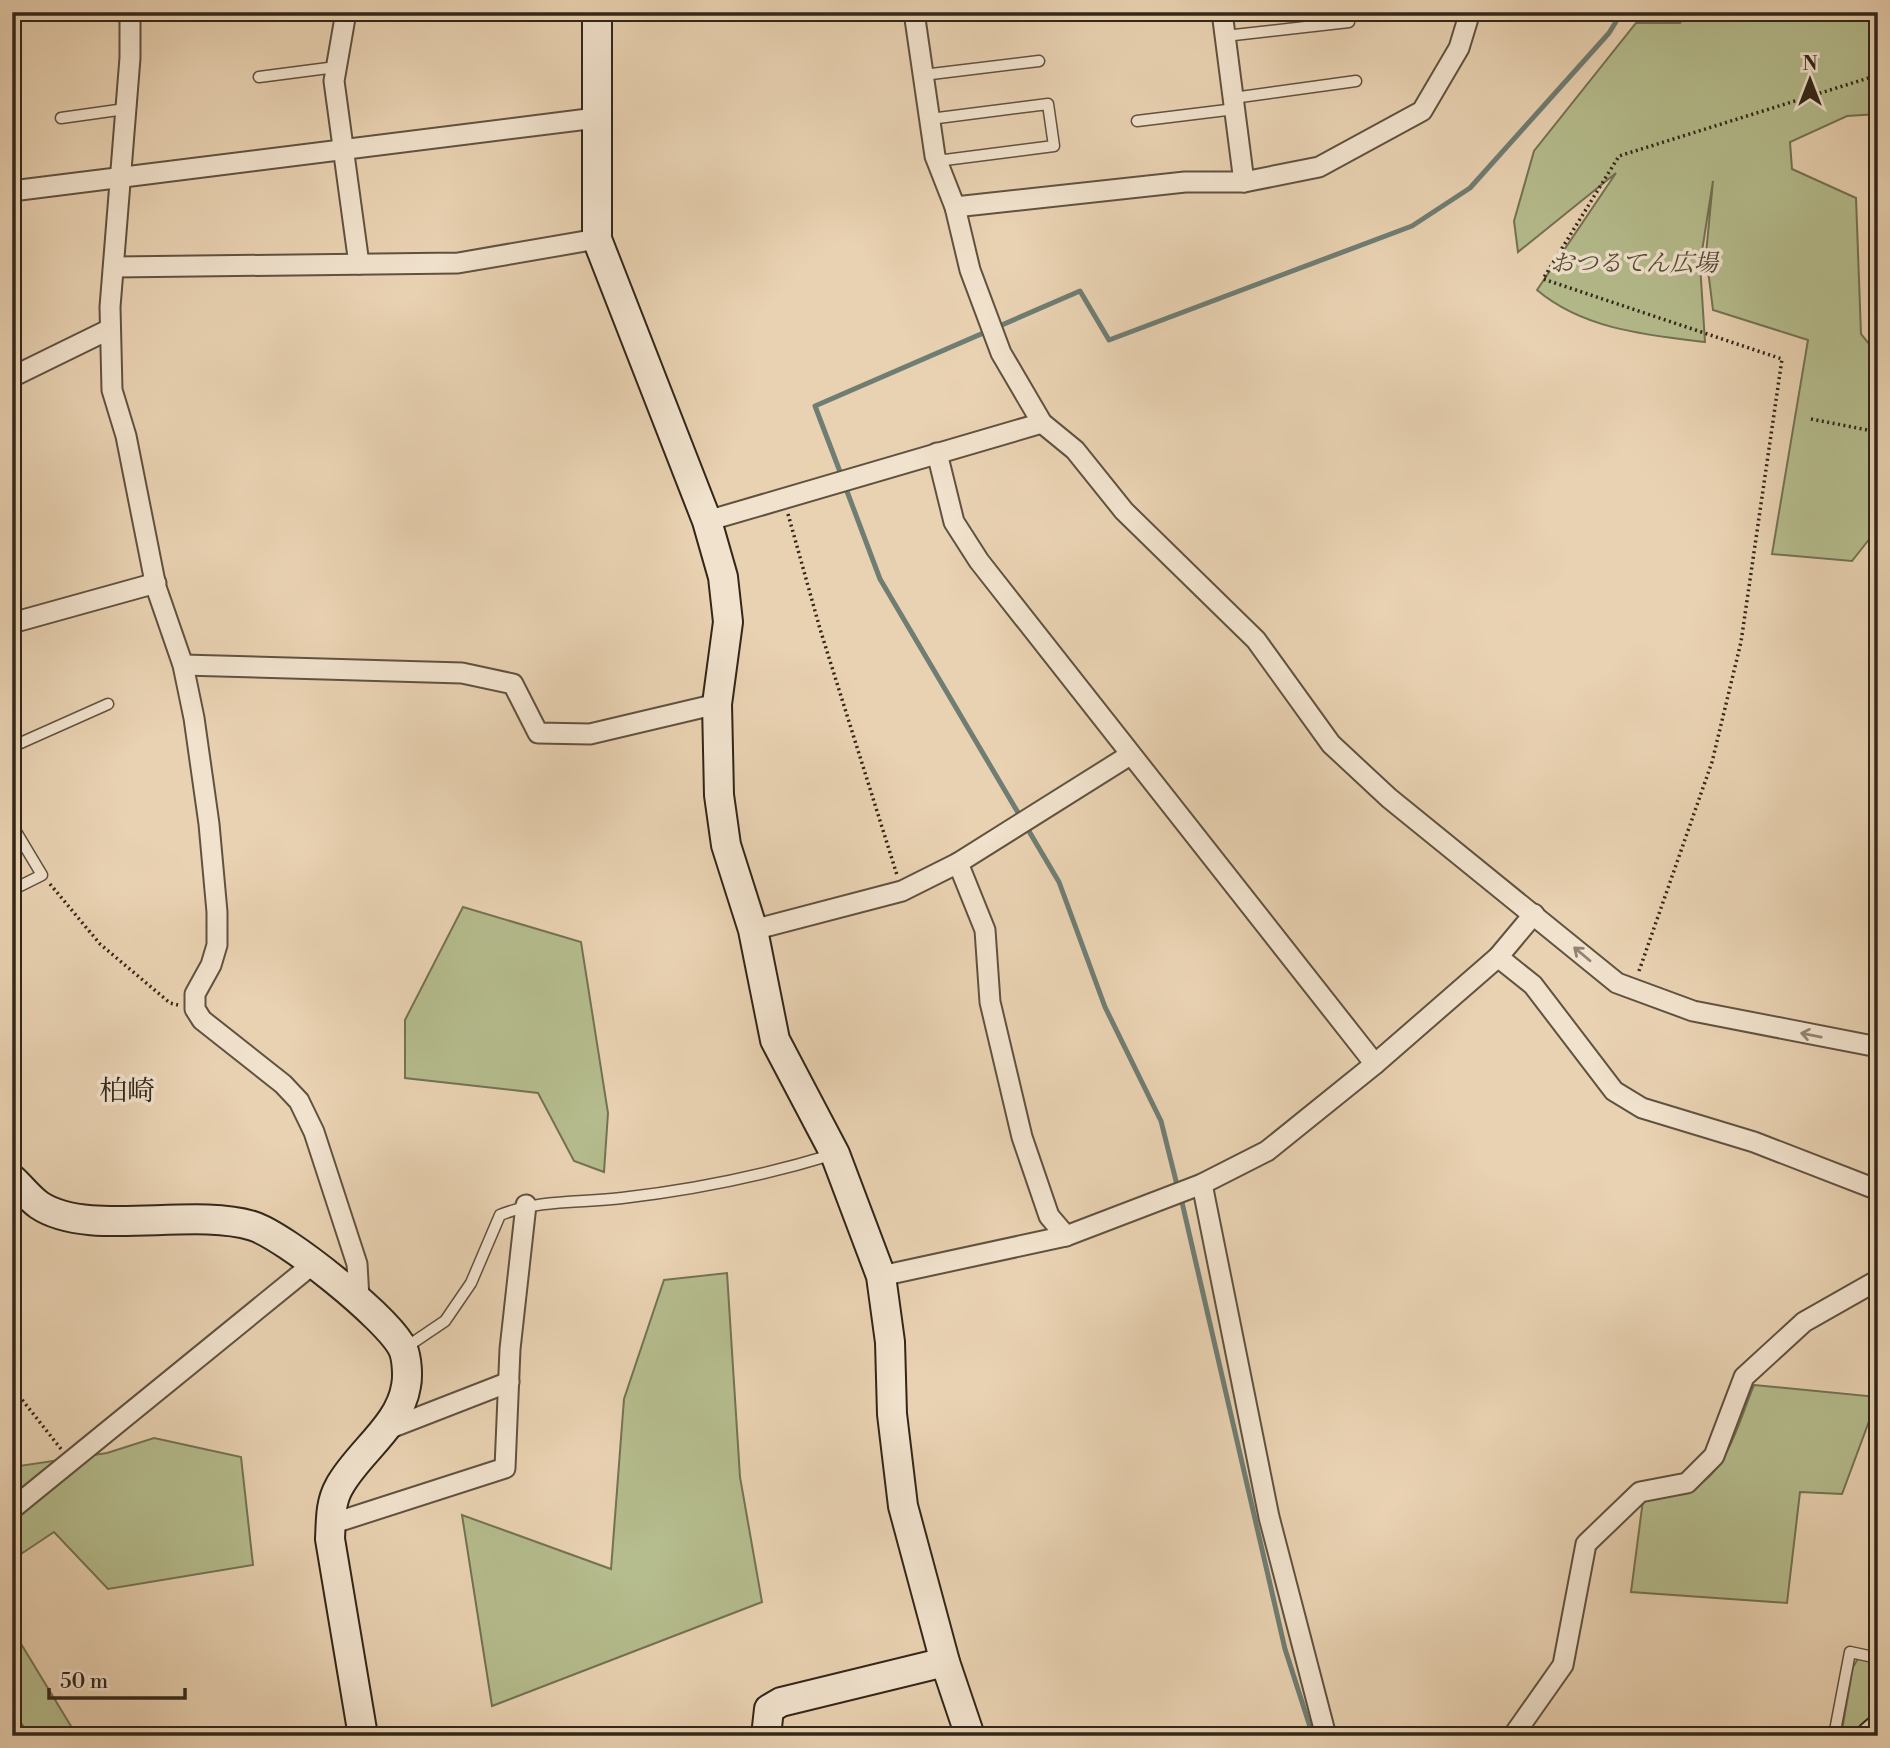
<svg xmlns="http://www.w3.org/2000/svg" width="1890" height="1748" font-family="'Libre Bodoni','Noto Serif JP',serif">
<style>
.green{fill:#b5bc8d;stroke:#747254;stroke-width:2}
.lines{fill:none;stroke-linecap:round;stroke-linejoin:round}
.stream{stroke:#6f7d73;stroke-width:5}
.lane-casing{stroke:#605240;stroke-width:13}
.street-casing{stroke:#605240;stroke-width:23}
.secondary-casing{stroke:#32271a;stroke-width:32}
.path{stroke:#32271a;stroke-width:3.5;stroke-dasharray:2 3.5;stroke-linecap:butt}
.lane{stroke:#f1e2cd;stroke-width:10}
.street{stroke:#f1e2cd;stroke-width:19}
.secondary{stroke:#f1e2cd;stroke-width:28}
.oneway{stroke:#928474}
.labels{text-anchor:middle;stroke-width:7;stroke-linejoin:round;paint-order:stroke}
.park-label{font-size:24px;font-style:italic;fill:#534c37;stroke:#f1e2cd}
.quarter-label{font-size:28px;fill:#32271a;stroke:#f1e2cd}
</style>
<rect width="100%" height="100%" fill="#e9d2b2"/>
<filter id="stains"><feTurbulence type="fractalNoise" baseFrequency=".00286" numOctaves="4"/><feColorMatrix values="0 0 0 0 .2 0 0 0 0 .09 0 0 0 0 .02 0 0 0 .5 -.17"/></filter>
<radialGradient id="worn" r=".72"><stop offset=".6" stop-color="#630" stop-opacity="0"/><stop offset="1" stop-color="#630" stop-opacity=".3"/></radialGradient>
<g class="green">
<path d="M1688,12H1878V114L1847,116L1790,142L1792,169L1856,198L1861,334L1878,355V528L1852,561L1772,554L1808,340L1713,310L1706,254L1713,181L1700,264L1705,342C1646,335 1583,329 1537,290L1616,173L1518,252L1514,221L1534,151L1636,23H1680Z"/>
<polygon points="463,907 581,942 608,1113 604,1172 574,1161 538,1093 405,1078 405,1020"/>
<polygon points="727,1273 740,1477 762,1602 492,1706 462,1515 611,1569 624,1399 664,1280"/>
<path d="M1754,1385L1878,1397L1842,1494L1800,1492L1787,1603L1631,1592L1643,1500C1658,1496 1675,1494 1690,1489C1727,1476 1740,1417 1754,1385Z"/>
<polygon points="154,1438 241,1457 253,1565 108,1589 54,1532 12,1560 12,1467 107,1453"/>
<polygon points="12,1629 77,1736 31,1736 12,1711"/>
<polygon points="1859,1657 1878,1661 1878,1715 1852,1736 1841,1736 1853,1667"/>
</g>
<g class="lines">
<g class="stream">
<polyline points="842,477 815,406 1080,291 1109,340 1412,226 1470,188 1609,33 1622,12"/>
<polyline points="845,486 880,579 1059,882 1105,1007 1161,1121 1178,1189"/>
<polyline points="1181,1198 1285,1649 1313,1736"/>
</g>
<defs>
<g id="lane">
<polyline points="1225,36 1349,22"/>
<polyline points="923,75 1039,61"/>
<polyline points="259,77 336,67"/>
<polyline points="1233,98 1356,81"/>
<polyline points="61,118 125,109"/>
<polyline points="930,119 1048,104 1054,146 937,161"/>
<polyline points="1137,121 1235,109"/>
<polyline points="12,735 16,745 108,704"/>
<polyline points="12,825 42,875 12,890"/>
<path d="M405,1348L445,1321L471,1283L500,1215C540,1199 580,1203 622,1198C693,1190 762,1176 831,1155"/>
<polyline points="1834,1736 1850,1652 1878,1658"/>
</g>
<g id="street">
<polyline points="130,12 130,58 110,307 112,390 126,436 156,587 183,665 194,718 209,824 217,912 217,945 211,965 195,994 195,1009 202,1020 283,1084 299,1101 314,1132 357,1264 359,1298"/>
<polyline points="346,12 334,81 359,264"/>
<polyline points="914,12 935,156 955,207 970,270 1001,353 1042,423 1075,450 1124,511 1256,640 1331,744 1389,798 1617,983 1693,1011 1878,1047"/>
<polyline points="1222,12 1244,182"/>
<polyline points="12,191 596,118"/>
<polyline points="955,207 1185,182 1244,182 1319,167 1422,111 1459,48 1470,12"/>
<polyline points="115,267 458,263 597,239"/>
<polyline points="12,377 110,329"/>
<polyline points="937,453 954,522 979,561 1375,1064"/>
<polyline points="707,521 1042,423"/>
<polyline points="12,623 156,583"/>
<polyline points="183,665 462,673 513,684 538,733 590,734 717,704"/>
<polyline points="958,863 985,930 990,1002 1022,1137 1049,1216 1066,1236"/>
<polyline points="753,930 902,891 958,863 1130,755"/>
<polyline points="1498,957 1533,985 1614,1091 1642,1108 1754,1142 1878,1190"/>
<polyline points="1202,1184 1269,1517 1326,1736"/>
<polyline points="881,1276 1066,1236 1202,1184 1267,1151 1375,1064 1498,957 1534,914"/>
<polyline points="383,1431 509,1382"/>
<polyline points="12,1509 313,1264"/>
<polyline points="331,1524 505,1468 510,1349 526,1205"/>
<polyline points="1513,1736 1563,1665 1586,1544 1640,1492 1687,1483 1714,1456 1744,1377 1804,1322 1878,1280"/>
</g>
<g id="secondary">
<polyline points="597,12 597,239 707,521 723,577 728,622 717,704 719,795 726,845 753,930 775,1040 835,1154 881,1276 890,1342 892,1414 903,1506 945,1662 970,1736"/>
<path d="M12,1179C21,1187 29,1198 39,1205C88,1238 192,1207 253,1226C285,1236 389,1319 403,1349C407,1358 408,1377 406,1386C400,1426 357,1453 339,1487C330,1503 331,1521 330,1539L363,1736"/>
<polyline points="766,1736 769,1709 781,1702 945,1662"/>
<polyline points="1871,1736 1878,1730"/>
</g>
</defs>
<use href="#lane" class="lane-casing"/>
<use href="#street" class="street-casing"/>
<use href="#secondary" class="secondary-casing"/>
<g class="path">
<polyline points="1811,419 1878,432"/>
<polyline points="788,514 820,629 897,875"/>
<polyline points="50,884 100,944 170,1003 178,1005"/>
<polyline points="1639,971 1712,762 1741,642 1782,359 1543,279 1619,156 1878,75"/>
<polyline points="12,1387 61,1449"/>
</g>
<use href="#lane" class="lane"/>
<use href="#street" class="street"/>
<use href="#secondary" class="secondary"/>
</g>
<defs><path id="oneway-shaft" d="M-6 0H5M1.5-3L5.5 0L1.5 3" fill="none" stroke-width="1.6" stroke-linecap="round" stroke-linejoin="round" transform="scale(1.75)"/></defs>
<g class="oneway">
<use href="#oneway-shaft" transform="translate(1582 954) rotate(-140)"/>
<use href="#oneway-shaft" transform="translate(1811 1035) rotate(-169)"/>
</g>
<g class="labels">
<g class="park-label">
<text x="1634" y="271">おつるてん広場</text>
</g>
<g class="quarter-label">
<text x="127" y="1100">柏崎</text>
</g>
</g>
<rect width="1890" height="1748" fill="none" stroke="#e9d2b2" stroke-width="42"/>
<rect x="14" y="14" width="1862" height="1720" fill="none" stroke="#32271a" stroke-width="3.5"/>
<rect x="21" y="21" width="1848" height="1706" fill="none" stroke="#32271a" stroke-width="2"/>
<g transform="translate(1810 80)" stroke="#f1e2cd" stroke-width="5" paint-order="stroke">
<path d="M0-5L12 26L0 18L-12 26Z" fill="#32271a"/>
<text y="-10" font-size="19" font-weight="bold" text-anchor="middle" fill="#32271a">N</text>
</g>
<path d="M49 1688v10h136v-10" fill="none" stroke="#32271a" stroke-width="3.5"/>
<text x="60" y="1688" font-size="21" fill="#32271a" stroke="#f1e2cd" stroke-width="5" paint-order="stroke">50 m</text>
<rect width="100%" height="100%" filter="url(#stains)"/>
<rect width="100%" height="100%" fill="url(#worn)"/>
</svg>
